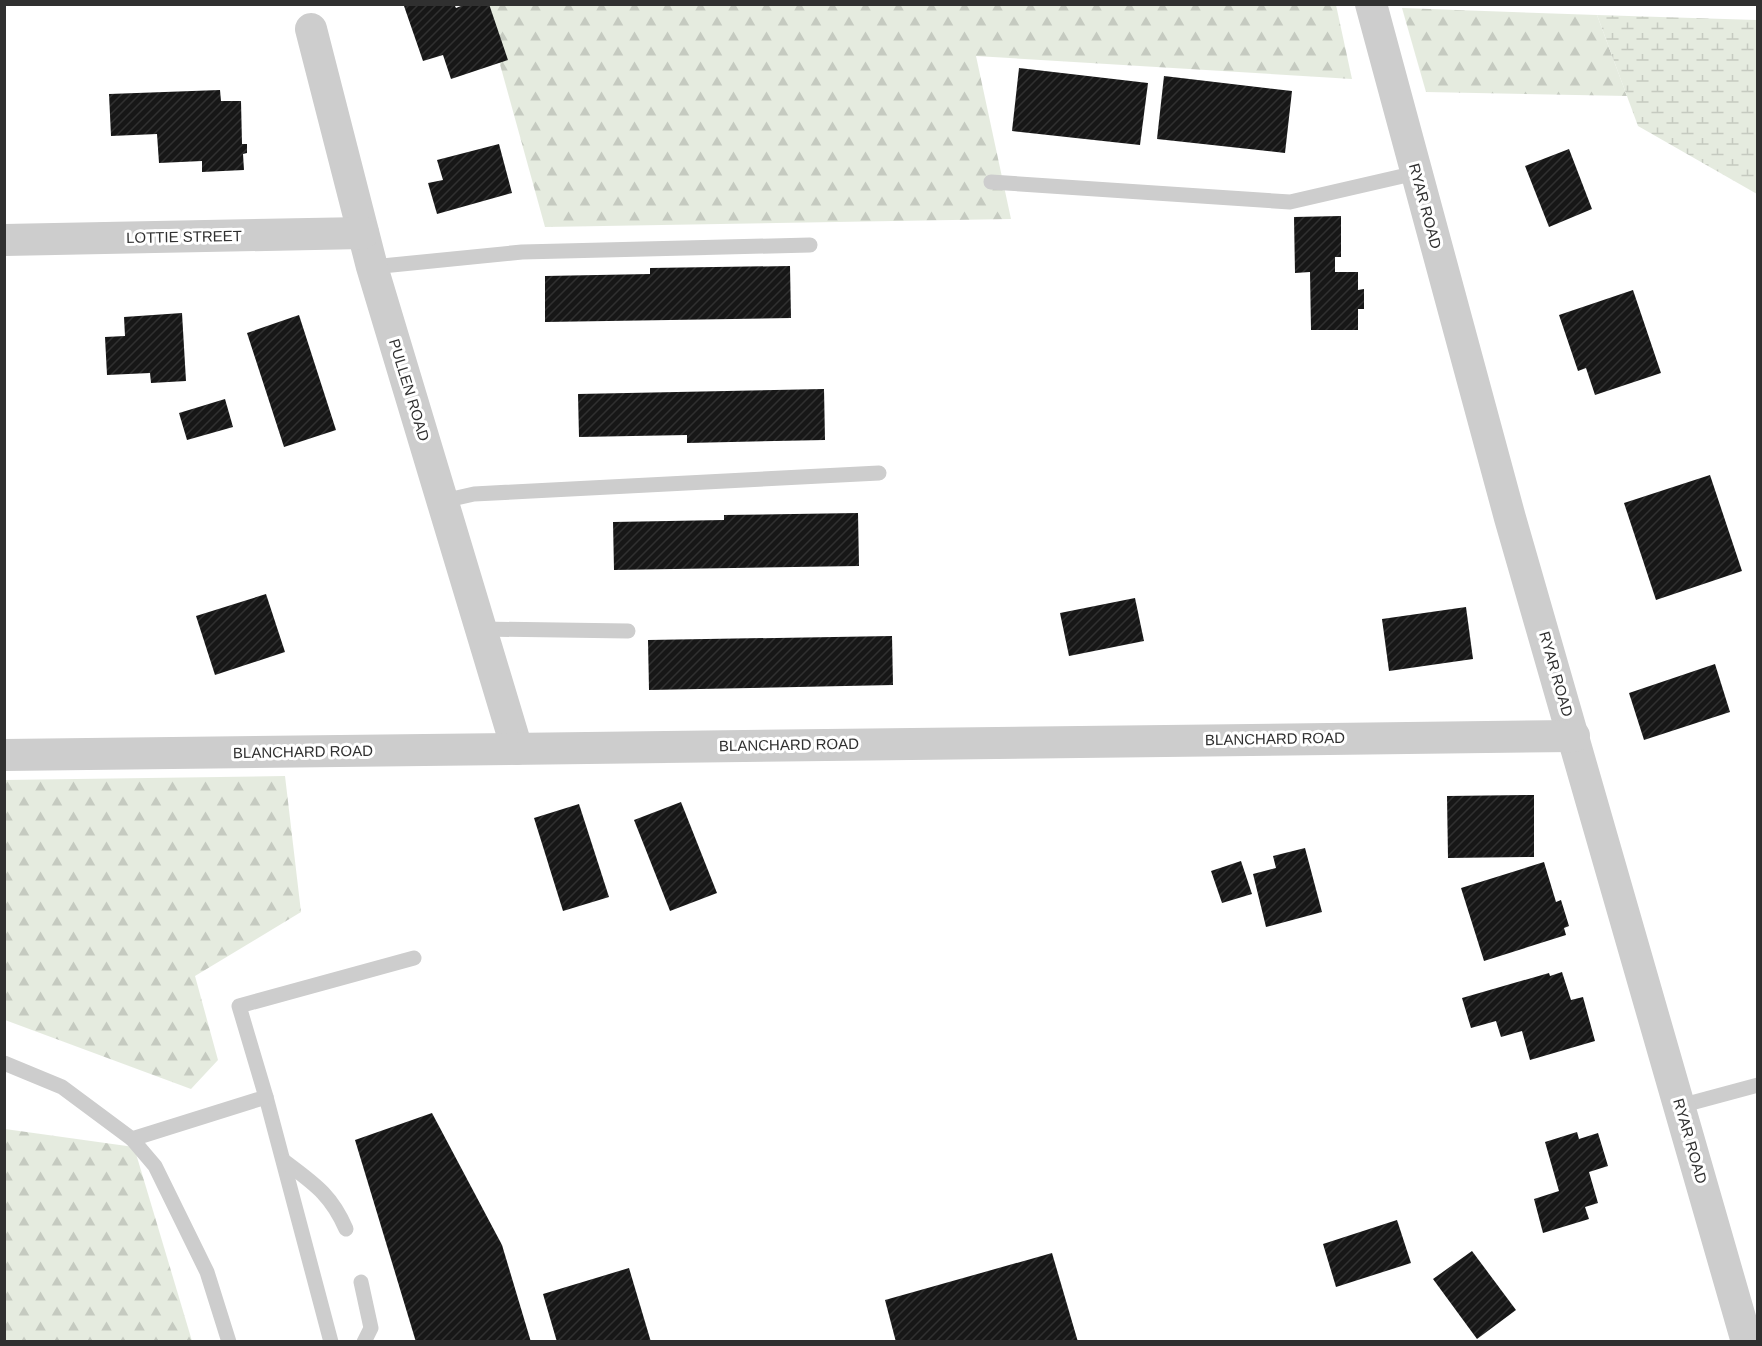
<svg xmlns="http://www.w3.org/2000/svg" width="1762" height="1346" font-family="Arial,sans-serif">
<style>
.forest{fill:url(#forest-firs)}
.wetland{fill:url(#wetland-marsh)}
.building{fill:url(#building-hatch)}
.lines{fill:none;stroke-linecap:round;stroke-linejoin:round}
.lane{stroke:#cdcdcd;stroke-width:15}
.street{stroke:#cdcdcd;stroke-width:32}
.labels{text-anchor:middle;stroke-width:6;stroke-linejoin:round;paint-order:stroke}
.street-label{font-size:15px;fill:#303030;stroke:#fff}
</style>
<defs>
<pattern id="forest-firs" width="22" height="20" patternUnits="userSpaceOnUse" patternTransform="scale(1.5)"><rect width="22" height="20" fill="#e5ebdf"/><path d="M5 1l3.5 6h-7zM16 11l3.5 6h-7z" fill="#c5cac0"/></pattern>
<pattern id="wetland-marsh" width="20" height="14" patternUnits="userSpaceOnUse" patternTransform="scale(1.5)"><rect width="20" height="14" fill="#e5ebdf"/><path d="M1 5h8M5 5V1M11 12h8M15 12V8" fill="none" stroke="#c5cac0"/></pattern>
<pattern id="building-hatch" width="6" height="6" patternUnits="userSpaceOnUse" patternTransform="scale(1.5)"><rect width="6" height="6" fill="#171717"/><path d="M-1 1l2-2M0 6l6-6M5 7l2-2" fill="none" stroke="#303030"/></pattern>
</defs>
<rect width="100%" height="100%" fill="#fff"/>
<g class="forest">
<polygon points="476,5 1336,5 1352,79 976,56 1011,219 545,227 496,50"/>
<polygon points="1402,8 1597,15 1627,96 1426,92"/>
<polygon points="285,776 301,912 195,976 218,1060 191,1089 5,1020 5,780"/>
<polygon points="5,1129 134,1147 192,1341 5,1342"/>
</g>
<polygon class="wetland" points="1597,15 1757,20 1757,194 1638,126"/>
<g class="building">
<polygon points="407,4 454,4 456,8 466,4 489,4 508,60 451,79 443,55 423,61 404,6"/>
<polygon points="1019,68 1148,83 1140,145 1012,131"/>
<polygon points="1164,76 1292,91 1285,153 1157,139"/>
<polygon points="220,90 221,101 241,101 242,144 247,144 247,153 243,154 244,170 202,172 202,161 159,163 157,134 111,136 109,94"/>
<polygon points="499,144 512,193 437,214 428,183 443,180 437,160"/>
<polygon points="1569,149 1592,209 1549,227 1525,166"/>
<polygon points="1341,216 1341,257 1335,257 1335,272 1358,272 1358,290 1364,289 1364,309 1358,309 1358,330 1311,330 1310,272 1295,273 1294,217"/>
<polygon points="790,266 791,318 545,322 545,276 650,274 650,268"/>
<polygon points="1633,290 1661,373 1595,395 1586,368 1578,371 1559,315"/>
<polygon points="182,313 186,381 151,383 150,373 107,375 105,337 125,336 124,317"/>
<polygon points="299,315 336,430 284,447 247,333"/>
<polygon points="824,389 825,440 687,443 687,435 579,437 578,394"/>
<polygon points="225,399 233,427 187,440 179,413"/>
<polygon points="1710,475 1742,571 1656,600 1624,503"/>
<polygon points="858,513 859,566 614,570 613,522 724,520 724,515"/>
<polygon points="266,594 285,652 215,675 196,616"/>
<polygon points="1135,598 1144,641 1069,656 1060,613"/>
<polygon points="1466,607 1473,659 1389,671 1382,619"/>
<polygon points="892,636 893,685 649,690 648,640"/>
<polygon points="1715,664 1730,712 1644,740 1629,693"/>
<polygon points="1534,795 1534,857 1448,858 1447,796"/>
<polygon points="681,802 717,893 670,911 634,820"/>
<polygon points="579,804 609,897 563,911 534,818"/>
<polygon points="1305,848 1322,912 1266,927 1253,874 1276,868 1273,856"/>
<polygon points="1241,861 1252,894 1222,903 1211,871"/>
<polygon points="1544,862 1556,902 1561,900 1569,926 1564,928 1566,935 1484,961 1461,888"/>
<polygon points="1562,972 1571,1000 1583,997 1595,1041 1530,1060 1522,1031 1501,1037 1496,1021 1471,1028 1462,998 1549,973 1550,976"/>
<polygon points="432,1113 502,1245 531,1342 416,1342 355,1140"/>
<polygon points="1577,1132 1579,1139 1598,1133 1608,1166 1589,1172 1598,1203 1585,1207 1589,1219 1543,1233 1534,1199 1559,1191 1545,1142"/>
<polygon points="1397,1220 1411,1263 1336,1287 1323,1244"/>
<polygon points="1472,1251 1516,1310 1477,1339 1433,1279"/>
<polygon points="1052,1253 1078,1342 896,1342 885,1300"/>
<polygon points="629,1268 651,1342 557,1342 543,1294"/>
</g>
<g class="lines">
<g class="lane">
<polyline points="991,182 1290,202 1416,173"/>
<polyline points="372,267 522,252 810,245"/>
<polyline points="443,501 474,494 879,473"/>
<polyline points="482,629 628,631"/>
<polyline points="4,1063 62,1087 132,1139 155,1166 207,1272 229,1342"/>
<polyline points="266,1097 331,1342"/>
<polyline points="1680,1106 1758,1085"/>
<polyline points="132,1139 266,1097 239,1006 414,958"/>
<path d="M284,1161C313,1183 331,1194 346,1229"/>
<polyline points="361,1282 371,1328 364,1342"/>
</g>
<g class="street">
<polyline points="1371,4 1510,518 1747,1342"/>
<polyline points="311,29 372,267 517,749"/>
<polyline points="4,240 363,233"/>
<polyline points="4,755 1574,736"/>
</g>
</g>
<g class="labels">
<g class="street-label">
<text transform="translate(1425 206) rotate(75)" y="5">RYAR ROAD</text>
<text transform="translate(184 237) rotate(-1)" y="5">LOTTIE STREET</text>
<text transform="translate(409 390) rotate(73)" y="5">PULLEN ROAD</text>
<text transform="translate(1556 674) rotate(74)" y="5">RYAR ROAD</text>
<text transform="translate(1275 739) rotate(-1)" y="5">BLANCHARD ROAD</text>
<text transform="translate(789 745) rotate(-1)" y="5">BLANCHARD ROAD</text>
<text transform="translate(303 752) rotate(-1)" y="5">BLANCHARD ROAD</text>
<text transform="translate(1690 1141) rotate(74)" y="5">RYAR ROAD</text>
</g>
</g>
<rect width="1762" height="1346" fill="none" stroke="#303030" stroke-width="12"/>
</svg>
